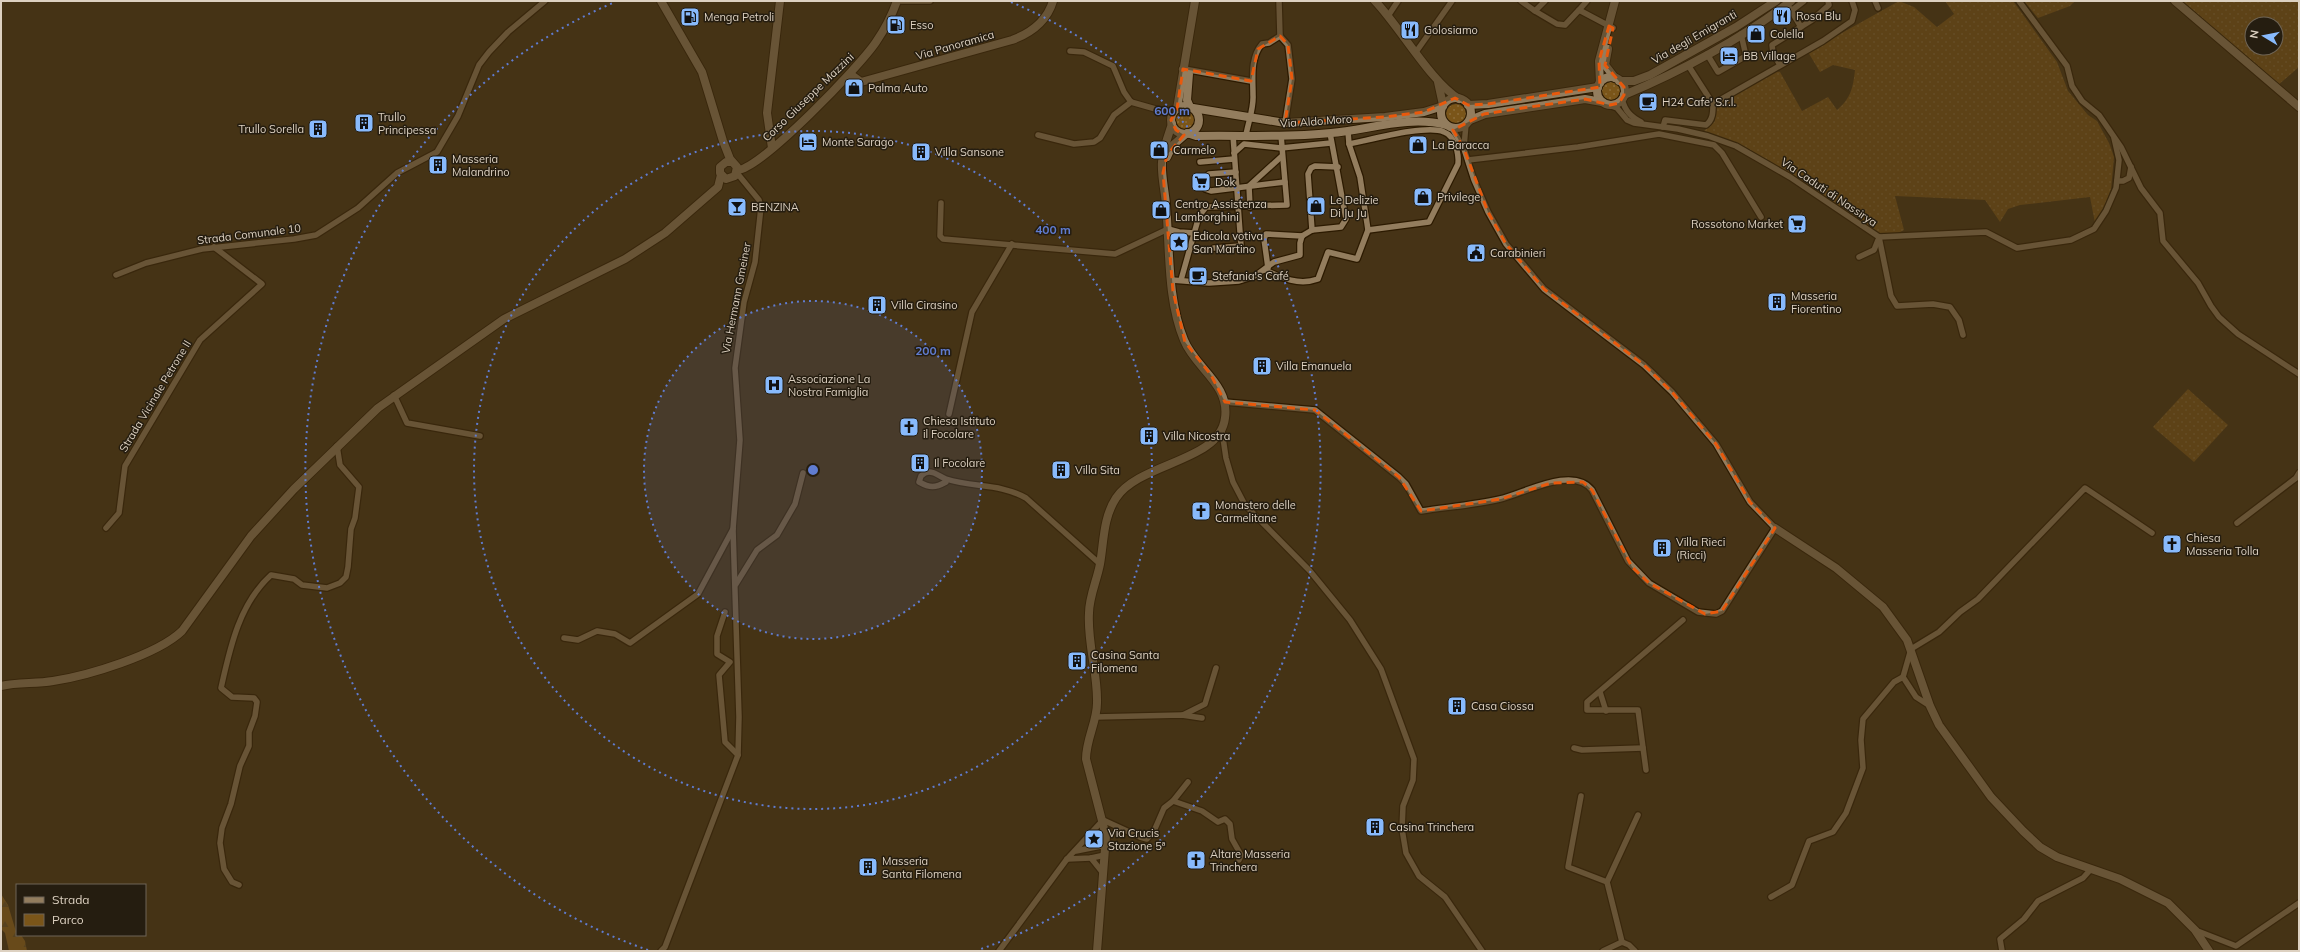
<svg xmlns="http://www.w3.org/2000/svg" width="2300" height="952" font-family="Mulish,sans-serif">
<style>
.green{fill:url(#green-dots);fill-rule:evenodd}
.forest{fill:url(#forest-firs)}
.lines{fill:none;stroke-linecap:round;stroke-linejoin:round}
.street-casing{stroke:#2c1a00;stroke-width:8}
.secondary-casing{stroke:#2c1a00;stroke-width:10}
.street{stroke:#937d5e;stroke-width:5.5}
.secondary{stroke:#937d5e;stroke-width:8}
.marked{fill:none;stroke:#e8590c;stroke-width:3;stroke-dasharray:8 5;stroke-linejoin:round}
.ring{fill:none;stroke:#607cd0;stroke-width:2;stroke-dasharray:2 4}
.labels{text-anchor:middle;stroke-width:3;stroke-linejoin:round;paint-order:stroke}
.poi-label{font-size:11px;fill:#ddd1c1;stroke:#251d10;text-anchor:start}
.street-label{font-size:11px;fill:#ddd1c1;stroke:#251d10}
.centre{fill:#607cd0;stroke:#251d10;stroke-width:2}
.ring-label{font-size:12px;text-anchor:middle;font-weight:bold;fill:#607cd0;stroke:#251d10;stroke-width:3;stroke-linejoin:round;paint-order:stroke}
</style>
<defs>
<pattern id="green-dots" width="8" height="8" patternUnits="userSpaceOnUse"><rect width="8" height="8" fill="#7a5519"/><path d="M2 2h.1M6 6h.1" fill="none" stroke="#8c6c39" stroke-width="1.8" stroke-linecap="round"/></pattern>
<pattern id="forest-firs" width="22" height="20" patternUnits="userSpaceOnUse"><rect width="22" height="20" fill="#926721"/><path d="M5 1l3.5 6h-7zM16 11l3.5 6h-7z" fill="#6e552c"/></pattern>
</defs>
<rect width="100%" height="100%" fill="#463316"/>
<g class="green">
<path d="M1899,1L1914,7L1937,27L1954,14L1945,1H2013L2057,62L2068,91L2088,115L2097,121L2109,143L2114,157L2111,189L2106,203L2095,223L2090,197L2020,205L2008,209L2000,222L1985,200L1895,196L1904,230L1898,233L1880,234L1770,161L1704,131L1715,121L1714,106L1775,71L1780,72L1802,111L1828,97L1837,110C1851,98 1853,88 1855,70L1833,65L1820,72L1808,52Z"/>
<polygon points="2024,1 2075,1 2070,6 2038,18"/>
<path d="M2178,1H2299V67L2277,86ZM2252,24H2276V48H2252Z"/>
<circle cx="1611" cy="91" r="9"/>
<circle cx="1456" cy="114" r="10"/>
<circle cx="1185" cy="120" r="9"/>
<polygon points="2188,389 2228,425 2194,462 2153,427"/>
</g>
<polygon class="forest" points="1,894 8,905 17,935 21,935 25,941 27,951 9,951 5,933 1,929"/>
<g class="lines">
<defs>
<g id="street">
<polyline points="901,1 930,1"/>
<polyline points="1279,1 1280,36 1288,45 1292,79 1285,123"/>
<polyline points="1521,1 1535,11 1545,1"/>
<polyline points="1875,1 1878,8"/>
<polyline points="2019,1 2067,66 2072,86 2082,101 2099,115 2121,147 2141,188 2160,213 2163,241 2198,283 2211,306 2219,317 2238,334 2299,374"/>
<polyline points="1787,4 1801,27"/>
<polyline points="1579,10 1587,1"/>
<polyline points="1535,11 1557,24 1565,25 1579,10 1613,28"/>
<polyline points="1791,11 1804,1"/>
<polyline points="1388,16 1398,1"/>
<polyline points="1070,51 1084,52 1113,66 1124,92 1131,102"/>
<polyline points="1416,52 1452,1"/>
<polyline points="1707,54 1718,72 1746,56 1741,34"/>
<polyline points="1688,65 1713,104"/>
<polyline points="1780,65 1773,53 1772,45 1812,20 1829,5 1828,1"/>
<polyline points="1184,69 1251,81"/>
<path d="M1622,99C1625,111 1631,117 1641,122"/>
<polyline points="1131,102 1173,114"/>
<polyline points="1606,104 1617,108 1627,120 1634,123 1678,129 1708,136 1736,146 1790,177 1879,237 1986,232 2017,248 2071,240 2094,229 2106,211 2116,188 2119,160 2114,138"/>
<polyline points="1713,104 1823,41 1852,21 1855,10 1852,1"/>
<path d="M1663,127L1665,120L1706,125C1713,120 1713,112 1713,104"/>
<polyline points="1038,135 1074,144 1094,142 1100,138 1114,115 1131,102"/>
<path d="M1246,135C1248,123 1254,108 1253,95C1253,78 1250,58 1262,44L1269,43L1280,36"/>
<path d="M1349,144C1370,140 1427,124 1444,132C1455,136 1459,154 1458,164L1429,222L1368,230"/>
<polyline points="1464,147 1466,124"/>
<polyline points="1234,153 1244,144 1281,148 1331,143"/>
<polyline points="1468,160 1578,147 1659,134 1714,145 1722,153 1761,217"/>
<polyline points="1200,162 1234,159"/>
<polyline points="1236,172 1209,174 1205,178 1205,189 1211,191 1285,182"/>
<polyline points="2117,181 2123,181 2129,178 2131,167"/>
<polyline points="941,203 940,236 943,239 1115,254 1168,229 1179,232 1195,233"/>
<polyline points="1250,207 1249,186 1282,156"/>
<polyline points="1312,230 1308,174 1311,168 1315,166 1338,167"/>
<polyline points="1302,236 1312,230 1341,227 1346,219 1330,133"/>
<polyline points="1879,237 1891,296 1897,306 1933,304 1950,307 1959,320 1963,335"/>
<polyline points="1214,248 1241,246 1233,135"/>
<polyline points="1859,257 1874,250 1878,240"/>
<polyline points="1268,268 1264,239 1266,234 1302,236"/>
<path d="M1265,270C1282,278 1299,286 1318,279L1328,252L1357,259L1368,230L1360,177L1349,144L1348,131"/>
<polyline points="116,275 146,263 202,249 294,239 316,235 358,208 397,173 437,152 458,116 479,65 489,52 508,32 545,1"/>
<polyline points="1172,280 1209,283 1239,281 1255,276 1274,262 1300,255 1300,243 1302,236"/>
<polyline points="1181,280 1199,216 1206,207 1287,205 1281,135"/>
<polyline points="394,395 407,423 480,436"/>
<path d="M1225,402L1315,410L1399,477L1406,484L1421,511C1447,507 1474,505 1500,499C1523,494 1573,465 1592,490L1628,561L1649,583L1698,612L1716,614L1722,611L1775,528L1750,502L1716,444L1672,392L1644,365L1544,289L1506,244L1488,212L1474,180L1464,149L1452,128"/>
<polyline points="949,414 972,312 1012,244"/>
<polyline points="1222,431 1226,458 1233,482 1245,505 1310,571 1350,620 1381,669 1414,759 1413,780 1403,806 1402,829 1406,853 1419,876 1445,897 1482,951"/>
<path d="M946,479V482C935,488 930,488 919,482L921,476C923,474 926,472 929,472C936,472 940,477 946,479C974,488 999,483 1026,498L1100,564"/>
<polyline points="2237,523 2296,478 2299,473"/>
<polyline points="106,528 119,513 125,466 200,340 262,284 214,247"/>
<polyline points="736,584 757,550 777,535 795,504 803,473"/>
<polyline points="725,612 717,636 717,654 730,662 719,675 725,742 738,755"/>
<polyline points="564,638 578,640 597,631 615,634 630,643 698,594 733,529"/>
<polyline points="1903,677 1916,697 1930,706"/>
<polyline points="1600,692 1606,711"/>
<polyline points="1183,715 1205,704 1216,668"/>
<polyline points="1095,717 1182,715 1202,718"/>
<polyline points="1574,748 1582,750 1643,748"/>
<polyline points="1646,770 1638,710 1587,710 1587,702 1683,620"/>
<polyline points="1581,796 1568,867 1607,882"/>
<polyline points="1173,801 1202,811 1218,822 1225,819 1230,824 1232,839 1241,855 1239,860"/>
<polyline points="1076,851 1106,845"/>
<polyline points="1091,858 1103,873"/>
<polyline points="1067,859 1091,858 1105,855"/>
<path d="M239,885L232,882L224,869L220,843L222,828L231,804L240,766L249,746V732L255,716L257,702L254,698L232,697L221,688C230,648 239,604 271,575L294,579L302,585L327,588L340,583L346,577L348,567L351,529L355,518L359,487L340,465L337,446"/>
<polyline points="1771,897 1792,885 1809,841 1833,832 1846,813 1863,768 1861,740 1863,719 1894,682 1903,677 1911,649 1939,632 1960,612 1978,599 2085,488 2152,533"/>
<polyline points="2195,930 2236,946 2299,903"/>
<polyline points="1622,942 1607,882 1638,815"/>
<polyline points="661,951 665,947 738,755 739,717 733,529 740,440 735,368 744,302 755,262 761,207 759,200 737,173"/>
<polyline points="999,951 1067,859 1103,820 1140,837 1147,839 1154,831 1164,808 1173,801 1188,782"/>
<polyline points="1603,951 1622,942 1629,945 1635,951"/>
<polyline points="2002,951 2000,939 2024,919 2038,901 2083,878 2091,869"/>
</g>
<g id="secondary">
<polyline points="661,1 702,72 723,141 730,159 737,167 735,176 726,179 720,173 720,167 726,162 732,162"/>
<path d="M1375,1C1400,27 1431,82 1459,99"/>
<polyline points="2175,1 2299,107"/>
<polyline points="1608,49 1605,65 1615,78"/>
<polyline points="1183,69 1189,74 1187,100 1190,107"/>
<path d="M850,74L861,82L1012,40C1031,33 1047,21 1053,1"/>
<circle cx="1611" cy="91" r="14"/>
<polyline points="1619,81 1634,81 1650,75 1736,27 1776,1"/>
<polyline points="1438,82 1443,105"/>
<polyline points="1600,83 1599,61 1615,1"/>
<path d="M1624,95C1680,72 1743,38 1791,1"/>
<circle cx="1456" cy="113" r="15"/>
<polyline points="1468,105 1488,104 1598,87"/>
<circle cx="1185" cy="120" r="14"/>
<polyline points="1193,108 1285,123 1385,117 1424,112 1443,106"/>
<polyline points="1177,109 1195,1"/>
<polyline points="1470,120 1485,114 1572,101 1585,99 1602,102"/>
<polyline points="772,148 767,113 780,1"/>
<path d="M1167,157L1172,146L1187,133L1196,136C1241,135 1286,138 1331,133C1368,130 1409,115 1446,125"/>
<path d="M738,170C762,168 860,66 876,42C885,29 892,15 897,1"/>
<polyline points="1775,528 1836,568 1883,607 1907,640 1930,706 1939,725 1991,797 2023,831 2040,847 2057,857 2120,879 2168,903 2195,930 2209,951"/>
<path d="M1,686C18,682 35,684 53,681C87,676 157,655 182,631L251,536L294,489L378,408L504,319L625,259L665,233L718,187L721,175"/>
<path d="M1097,951L1106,836L1086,759C1086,739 1097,722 1097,703C1098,673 1087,643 1089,613C1089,597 1097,580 1100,564C1104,541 1103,518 1116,498C1140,462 1220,462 1225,418C1230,384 1195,368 1184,340C1167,299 1170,249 1166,205C1165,191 1161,175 1162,162C1163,149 1168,136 1172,124"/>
</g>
</defs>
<use href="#street" class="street-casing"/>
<use href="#secondary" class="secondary-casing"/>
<use href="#street" class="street"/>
<use href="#secondary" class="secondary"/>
</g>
<path d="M0 0H2300V952H0ZM1609,26L1613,28L1605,65L1624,87V95L1619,103L1610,105L1585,99L1509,110L1484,114L1453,130L1464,149L1488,212L1506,244L1544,289L1644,365L1672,392L1716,444L1750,502L1775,528L1722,611L1705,614L1649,583L1632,567L1592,490L1583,482L1551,483L1501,499L1421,511L1399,477L1315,410L1225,402L1211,375L1185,342L1173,291L1163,173L1167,155L1184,135L1176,130L1171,120L1177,109L1183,69L1251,81L1258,49L1280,36L1288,45L1292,79L1285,123L1385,117L1424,112L1455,98L1468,105L1488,104L1600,87L1599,61Z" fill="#463316" fill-opacity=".55" fill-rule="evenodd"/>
<path class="marked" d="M1609,26L1613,28L1605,65L1624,87V95L1619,103L1610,105L1585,99L1509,110L1484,114L1453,130L1464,149L1488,212L1506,244L1544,289L1644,365L1672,392L1716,444L1750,502L1775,528L1722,611L1705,614L1649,583L1632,567L1592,490L1583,482L1551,483L1501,499L1421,511L1399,477L1315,410L1225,402L1211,375L1185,342L1173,291L1163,173L1167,155L1184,135L1176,130L1171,120L1177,109L1183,69L1251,81L1258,49L1280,36L1288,45L1292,79L1285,123L1385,117L1424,112L1455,98L1468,105L1488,104L1600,87L1599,61Z"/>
<circle cx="813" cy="470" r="169" fill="#607cd0" fill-opacity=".12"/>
<g class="ring">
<circle cx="813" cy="470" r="169"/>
<circle cx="813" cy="470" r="339"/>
<path d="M648 950A508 508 0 0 1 615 2M1011 2A508 508 0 0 1 978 950"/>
</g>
<defs>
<symbol id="restaurant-square" viewBox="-11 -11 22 22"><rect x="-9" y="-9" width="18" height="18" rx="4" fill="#88bafc" stroke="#251d10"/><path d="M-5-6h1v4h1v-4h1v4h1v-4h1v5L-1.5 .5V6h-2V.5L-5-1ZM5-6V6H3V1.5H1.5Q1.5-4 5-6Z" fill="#111"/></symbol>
<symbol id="fuel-square" viewBox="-11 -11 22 22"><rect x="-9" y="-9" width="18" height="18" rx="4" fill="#88bafc" stroke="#251d10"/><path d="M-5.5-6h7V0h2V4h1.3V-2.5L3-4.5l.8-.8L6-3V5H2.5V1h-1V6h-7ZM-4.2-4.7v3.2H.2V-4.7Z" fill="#111"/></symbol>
<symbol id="shop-square" viewBox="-11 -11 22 22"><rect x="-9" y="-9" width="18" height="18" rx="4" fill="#88bafc" stroke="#251d10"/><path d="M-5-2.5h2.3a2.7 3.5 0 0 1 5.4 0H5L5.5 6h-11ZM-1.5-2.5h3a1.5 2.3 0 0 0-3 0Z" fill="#111"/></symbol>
<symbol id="hotel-square" viewBox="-11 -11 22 22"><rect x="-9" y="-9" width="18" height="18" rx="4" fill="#88bafc" stroke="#251d10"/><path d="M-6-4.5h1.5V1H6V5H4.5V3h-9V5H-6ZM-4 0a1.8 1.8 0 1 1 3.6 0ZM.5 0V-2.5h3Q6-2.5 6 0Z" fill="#111"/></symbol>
<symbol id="cafe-square" viewBox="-11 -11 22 22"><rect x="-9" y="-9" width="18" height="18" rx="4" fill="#88bafc" stroke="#251d10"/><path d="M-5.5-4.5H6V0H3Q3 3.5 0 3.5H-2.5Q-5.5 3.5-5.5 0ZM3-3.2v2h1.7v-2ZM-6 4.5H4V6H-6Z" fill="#111"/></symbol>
<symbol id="building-square" viewBox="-11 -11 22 22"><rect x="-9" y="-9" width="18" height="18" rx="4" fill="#88bafc" stroke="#251d10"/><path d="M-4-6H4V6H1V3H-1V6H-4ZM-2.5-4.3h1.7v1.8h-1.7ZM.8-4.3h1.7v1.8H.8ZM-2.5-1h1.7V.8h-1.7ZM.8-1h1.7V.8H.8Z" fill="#111"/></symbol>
<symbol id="supermarket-square" viewBox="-11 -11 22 22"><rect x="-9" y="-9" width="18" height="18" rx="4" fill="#88bafc" stroke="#251d10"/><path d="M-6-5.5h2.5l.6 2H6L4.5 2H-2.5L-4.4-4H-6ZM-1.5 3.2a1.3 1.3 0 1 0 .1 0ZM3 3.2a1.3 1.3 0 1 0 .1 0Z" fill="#111"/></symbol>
<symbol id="bar-square" viewBox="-11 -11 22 22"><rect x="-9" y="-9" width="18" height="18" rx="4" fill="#88bafc" stroke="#251d10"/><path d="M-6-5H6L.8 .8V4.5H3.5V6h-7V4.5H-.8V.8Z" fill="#111"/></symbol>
<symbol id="sight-square" viewBox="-11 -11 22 22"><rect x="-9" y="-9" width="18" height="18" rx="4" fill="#88bafc" stroke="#251d10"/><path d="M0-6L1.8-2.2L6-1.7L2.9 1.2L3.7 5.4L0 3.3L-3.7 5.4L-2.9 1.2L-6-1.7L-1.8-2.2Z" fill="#111"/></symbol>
<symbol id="civic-square" viewBox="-11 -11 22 22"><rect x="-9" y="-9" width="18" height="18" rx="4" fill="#88bafc" stroke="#251d10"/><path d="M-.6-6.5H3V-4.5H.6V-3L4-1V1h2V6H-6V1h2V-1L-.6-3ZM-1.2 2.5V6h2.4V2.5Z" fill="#111"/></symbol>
<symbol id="hospital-square" viewBox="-11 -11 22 22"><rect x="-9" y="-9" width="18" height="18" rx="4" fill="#88bafc" stroke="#251d10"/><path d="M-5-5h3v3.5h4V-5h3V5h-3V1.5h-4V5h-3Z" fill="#111"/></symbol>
<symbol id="church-square" viewBox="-11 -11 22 22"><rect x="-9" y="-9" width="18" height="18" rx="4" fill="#88bafc" stroke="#251d10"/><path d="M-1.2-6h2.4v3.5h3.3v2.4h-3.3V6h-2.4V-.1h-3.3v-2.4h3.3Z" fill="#111"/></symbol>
</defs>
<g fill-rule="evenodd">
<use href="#restaurant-square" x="1771" y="5" width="22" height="22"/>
<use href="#fuel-square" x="679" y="6" width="22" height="22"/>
<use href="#fuel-square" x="885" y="14" width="22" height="22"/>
<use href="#restaurant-square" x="1399" y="19" width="22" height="22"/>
<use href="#shop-square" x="1745" y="23" width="22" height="22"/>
<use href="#hotel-square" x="1718" y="45" width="22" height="22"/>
<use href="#shop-square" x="843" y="77" width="22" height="22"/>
<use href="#cafe-square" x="1637" y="91" width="22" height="22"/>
<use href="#building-square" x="353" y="112" width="22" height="22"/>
<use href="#building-square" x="307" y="118" width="22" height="22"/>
<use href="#hotel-square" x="797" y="131" width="22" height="22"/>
<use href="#shop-square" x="1407" y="134" width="22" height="22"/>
<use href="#shop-square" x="1148" y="139" width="22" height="22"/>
<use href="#building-square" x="910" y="141" width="22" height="22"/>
<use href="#building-square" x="427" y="154" width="22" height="22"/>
<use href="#supermarket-square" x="1190" y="171" width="22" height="22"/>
<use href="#shop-square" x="1412" y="186" width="22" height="22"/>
<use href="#shop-square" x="1305" y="195" width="22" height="22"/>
<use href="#bar-square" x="726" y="196" width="22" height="22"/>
<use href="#shop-square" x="1150" y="199" width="22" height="22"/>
<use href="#supermarket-square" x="1786" y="213" width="22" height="22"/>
<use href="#sight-square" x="1168" y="231" width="22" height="22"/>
<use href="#civic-square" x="1465" y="242" width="22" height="22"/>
<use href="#cafe-square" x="1187" y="265" width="22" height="22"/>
<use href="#building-square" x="1766" y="291" width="22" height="22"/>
<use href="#building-square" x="866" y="294" width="22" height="22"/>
<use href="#building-square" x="1251" y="355" width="22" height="22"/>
<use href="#hospital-square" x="763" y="374" width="22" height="22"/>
<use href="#church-square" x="898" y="416" width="22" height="22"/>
<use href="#building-square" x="1138" y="425" width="22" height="22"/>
<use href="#building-square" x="909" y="452" width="22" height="22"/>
<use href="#building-square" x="1050" y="459" width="22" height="22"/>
<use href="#church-square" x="1190" y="500" width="22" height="22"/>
<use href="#church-square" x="2161" y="533" width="22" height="22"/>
<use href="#building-square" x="1651" y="537" width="22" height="22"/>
<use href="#building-square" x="1066" y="650" width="22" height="22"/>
<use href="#building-square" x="1446" y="695" width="22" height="22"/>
<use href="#building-square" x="1364" y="816" width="22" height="22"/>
<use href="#sight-square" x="1083" y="828" width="22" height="22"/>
<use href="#church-square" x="1185" y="849" width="22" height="22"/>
<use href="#building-square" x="857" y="856" width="22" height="22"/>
</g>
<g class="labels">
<g class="poi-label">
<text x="1796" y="20">Rosa Blu</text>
<text x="704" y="21">Menga Petroli</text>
<text x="910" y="29">Esso</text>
<text x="1424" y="34">Golosiamo</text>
<text x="1770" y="38">Colella</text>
<text x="1743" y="60">BB Village</text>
<text x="868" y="92">Palma Auto</text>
<text x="1662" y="106">H24 Cafe' S.r.l.</text>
<text x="378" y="121">Trullo<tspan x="378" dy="13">Principessa</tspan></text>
<text x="304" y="133" text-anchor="end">Trullo Sorella</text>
<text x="822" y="146">Monte Sarago</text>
<text x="1432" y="149">La Baracca</text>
<text x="1173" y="154">Carmelo</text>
<text x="935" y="156">Villa Sansone</text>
<text x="452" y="163">Masseria<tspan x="452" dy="13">Malandrino</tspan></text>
<text x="1215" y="186">Dok</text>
<text x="1437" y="201">Privilege</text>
<text x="1330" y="204">Le Delizie<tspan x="1330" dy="13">Di Ju Ju</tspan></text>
<text x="1175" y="208">Centro Assistenza<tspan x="1175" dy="13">Lamborghini</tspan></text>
<text x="751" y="211">BENZINA</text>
<text x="1783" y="228" text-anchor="end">Rossotono Market</text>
<text x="1193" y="240">Edicola votiva<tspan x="1193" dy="13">San Martino</tspan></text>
<text x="1490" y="257">Carabinieri</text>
<text x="1212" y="280">Stefania's Café</text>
<text x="1791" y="300">Masseria<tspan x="1791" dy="13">Fiorentino</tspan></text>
<text x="891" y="309">Villa Cirasino</text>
<text x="1276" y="370">Villa Emanuela</text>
<text x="788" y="383">Associazione La<tspan x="788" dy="13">Nostra Famiglia</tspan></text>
<text x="923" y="425">Chiesa Istituto<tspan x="923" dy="13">il Focolare</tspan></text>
<text x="1163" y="440">Villa Nicostra</text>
<text x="934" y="467">Il Focolare</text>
<text x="1075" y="474">Villa Sita</text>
<text x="1215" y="509">Monastero delle<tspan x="1215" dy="13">Carmelitane</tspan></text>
<text x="2186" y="542">Chiesa<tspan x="2186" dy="13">Masseria Tolla</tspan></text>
<text x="1676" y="546">Villa Rieci<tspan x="1676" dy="13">(Ricci)</tspan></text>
<text x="1091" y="659">Casina Santa<tspan x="1091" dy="13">Filomena</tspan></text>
<text x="1471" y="710">Casa Ciossa</text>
<text x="1389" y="831">Casina Trinchera</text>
<text x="1108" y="837">Via Crucis<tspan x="1108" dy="13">Stazione 5ª</tspan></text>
<text x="1210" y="858">Altare Masseria<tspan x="1210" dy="13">Trinchera</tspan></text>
<text x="882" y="865">Masseria<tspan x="882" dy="13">Santa Filomena</tspan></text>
</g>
<g class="street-label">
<text transform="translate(1694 37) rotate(-30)" y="4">Via degli Emigranti</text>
<text transform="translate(955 45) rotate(-16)" y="4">Via Panoramica</text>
<text transform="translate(808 97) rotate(-44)" y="4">Corso Giuseppe Mazzini</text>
<text transform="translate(1316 121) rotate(-4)" y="4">Via Aldo Moro</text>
<text transform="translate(1829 192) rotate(34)" y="4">Via Caduti di Nassirya</text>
<text transform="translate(249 234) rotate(-7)" y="4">Strada Comunale 10</text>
<text transform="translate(736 298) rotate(-79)" y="4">Via Hermann Gmeiner</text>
<text transform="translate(155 396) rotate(-59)" y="4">Strada Vicinale Petrone II</text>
</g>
</g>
<circle cx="813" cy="470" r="6" class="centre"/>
<g class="ring-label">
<text x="1172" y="115">600 m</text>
<text x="1053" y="234">400 m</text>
<text x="933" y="355">200 m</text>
</g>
<rect width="2300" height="952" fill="none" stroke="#ddd1c1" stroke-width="4"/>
<rect x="16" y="884" width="130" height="52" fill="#251d10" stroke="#6f6557"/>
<rect x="24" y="897" width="20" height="6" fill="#937d5e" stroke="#6f6557"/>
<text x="52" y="904" font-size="12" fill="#ddd1c1">Strada</text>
<rect x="24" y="914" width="20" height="12" fill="#7a5519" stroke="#6f6557"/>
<text x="52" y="924" font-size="12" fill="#ddd1c1">Parco</text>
<g transform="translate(2264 36) rotate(280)"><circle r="19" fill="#251d10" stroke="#6f6557"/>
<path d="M0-3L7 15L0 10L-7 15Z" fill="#88bafc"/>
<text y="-6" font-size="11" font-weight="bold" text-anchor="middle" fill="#ddd1c1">N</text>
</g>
</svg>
